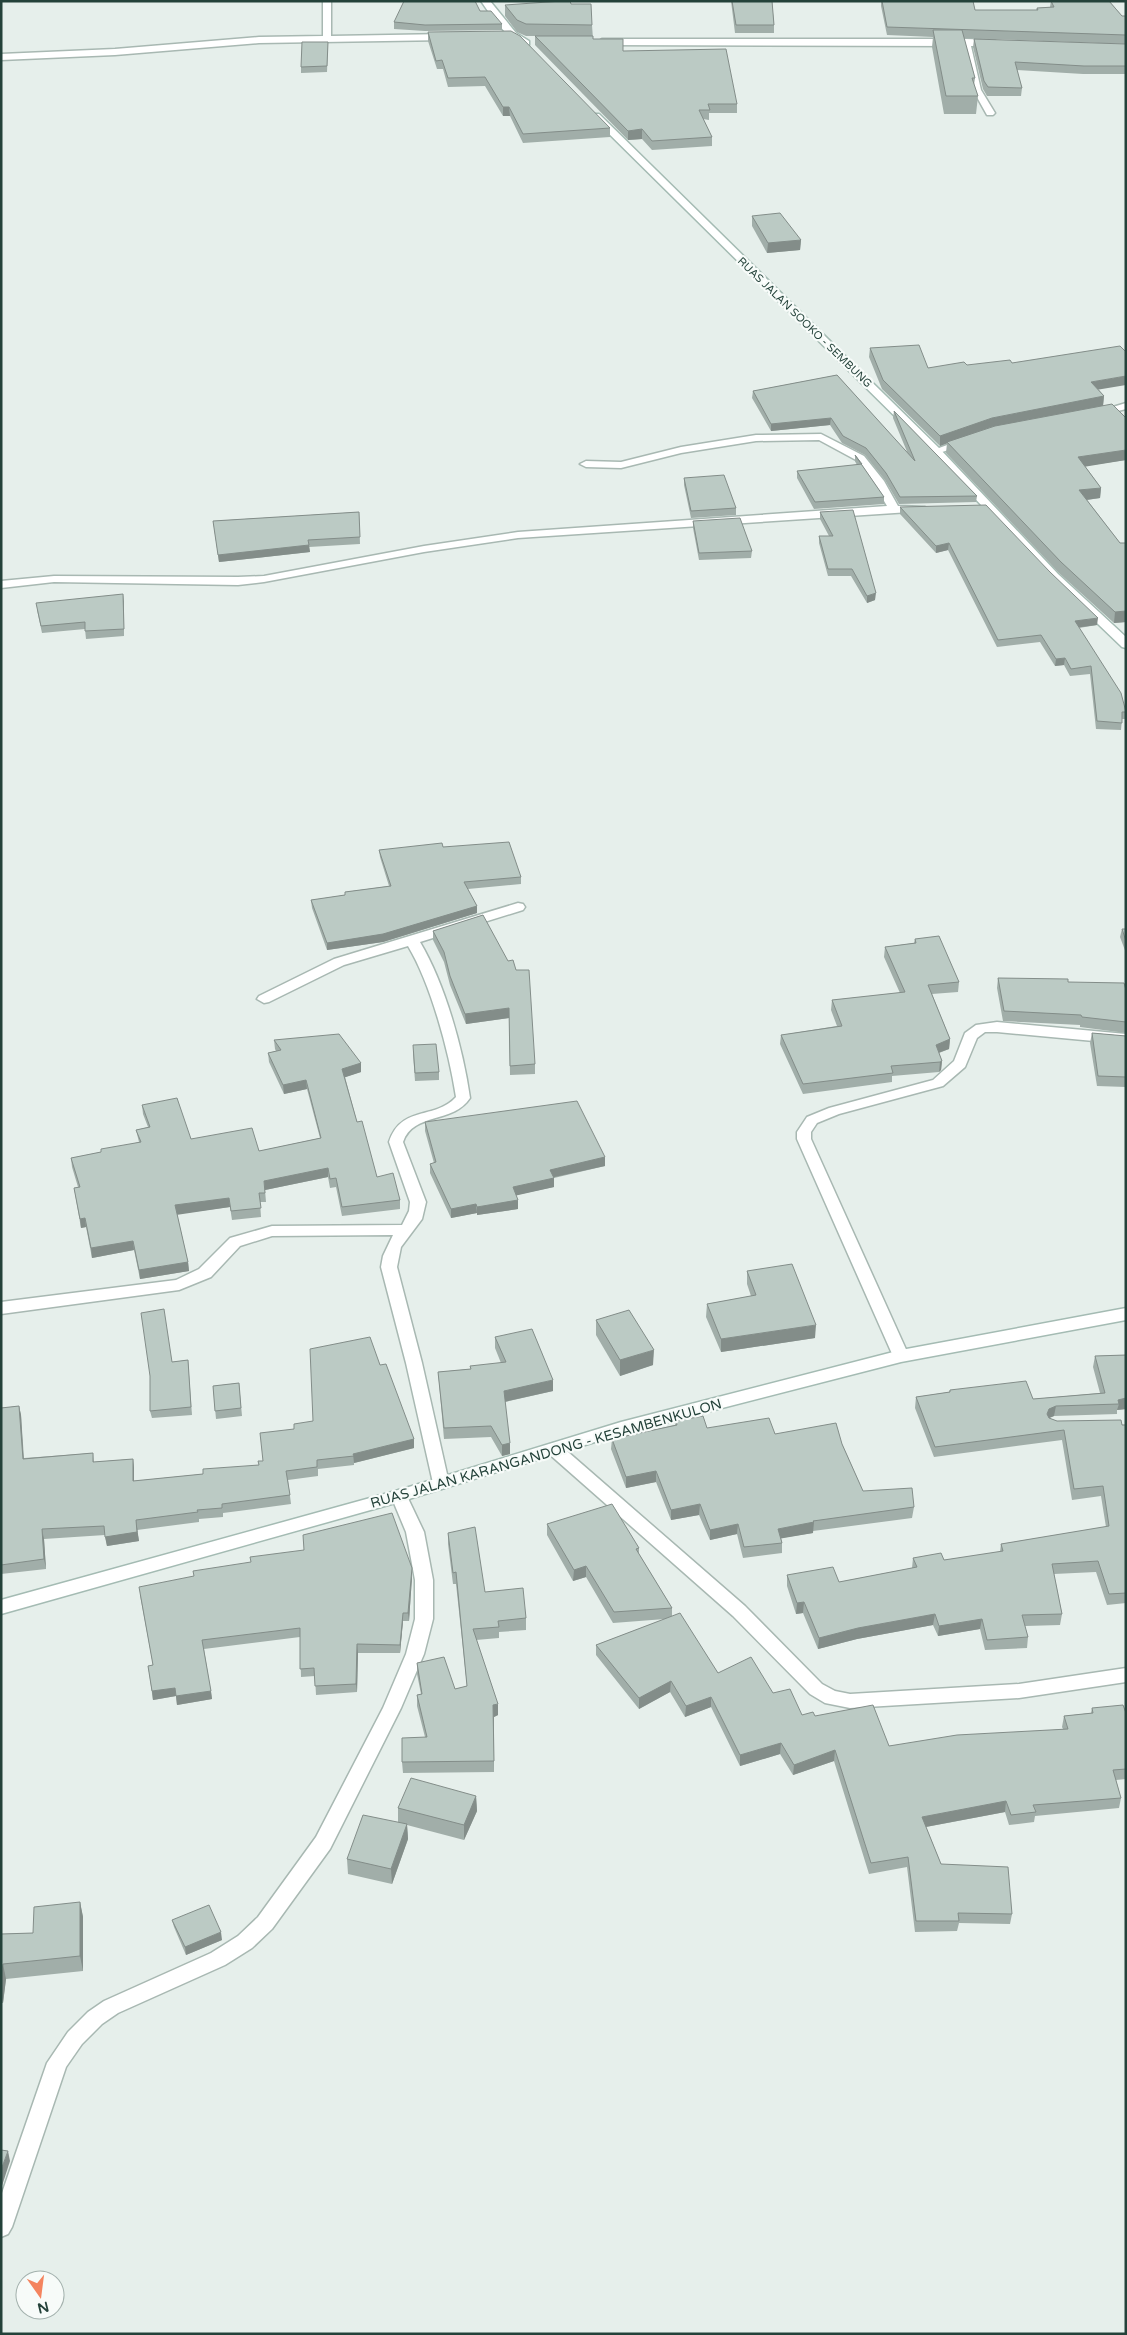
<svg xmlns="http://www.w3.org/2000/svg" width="1127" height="2335" font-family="'Varela Round',sans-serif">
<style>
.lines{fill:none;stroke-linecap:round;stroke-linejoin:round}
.street-casing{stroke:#a8b8b2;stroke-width:3}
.secondary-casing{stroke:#a4bbb3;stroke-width:3}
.street{fill:#fff;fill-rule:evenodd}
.secondary{fill:#fff;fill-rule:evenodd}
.wall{fill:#a1aea9}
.shaded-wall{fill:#838d89}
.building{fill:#bbcac4;stroke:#838d89}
.labels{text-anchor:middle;stroke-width:4.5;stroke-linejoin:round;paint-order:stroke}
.far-street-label{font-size:11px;fill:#24423a;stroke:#f7fbf9}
.street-label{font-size:14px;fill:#24423a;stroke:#f7fbf9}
</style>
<rect width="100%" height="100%" fill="#e6efeb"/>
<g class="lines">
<defs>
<g id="street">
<polygon points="323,1 331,1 331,36 447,34 451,37 447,40 259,43 115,55 1,60 1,54 115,49 259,37 323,36"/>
<polygon points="966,39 994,40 998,43 994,46 971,46 981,90 995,113 993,115 987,115 973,90 962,46 602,45 598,42 602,39"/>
<polygon points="1126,403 1126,409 1098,416 1093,413"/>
<polygon points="821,434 864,456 884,481 898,506 925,507 925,511 518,538 424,552 264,582 238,585 54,582 1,588 1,581 54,576 238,577 264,576 424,546 518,532 887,506 873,482 856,460 819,440 756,441 681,453 621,468 586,467 580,464 586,461 621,462 681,447 756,435"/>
<polygon points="966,438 970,439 970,443 936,454 931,451"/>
<path d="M518,903L523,904L525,907L523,910L420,942C445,984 463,1049 470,1098C453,1124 413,1112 403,1142L426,1202L422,1219L401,1247L397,1267L422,1363L449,1483L447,1487L441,1489L435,1487L433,1483L406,1363L381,1267L383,1256L393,1235L272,1236L240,1246L211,1277L179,1290L1,1314V1302L176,1280L199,1269L230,1238L272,1226L402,1225L409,1211L410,1202L389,1142C401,1105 435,1120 456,1097C449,1052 431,984 408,946L344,965L269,1002L264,1003L257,999L259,996L334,959Z"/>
<polygon points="997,1022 1126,1034 1126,1044 997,1032 985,1032 977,1038 965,1067 943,1086 839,1114 817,1123 811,1132 811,1139 909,1356 907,1360 895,1360 893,1356 797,1139 797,1132 807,1117 829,1108 933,1080 954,1061 965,1033 976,1025"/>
<polygon points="554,1443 560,1445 745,1606 822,1684 835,1691 850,1694 1019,1684 1126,1668 1126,1682 1019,1698 850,1708 825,1703 810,1694 733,1616 548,1453 546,1449 548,1445"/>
<polygon points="399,1490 405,1492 424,1532 433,1580 433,1619 424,1654 401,1708 330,1849 272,1929 252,1948 225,1965 118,2013 102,2024 82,2044 66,2067 12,2227 8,2234 1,2237 1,2196 47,2063 68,2032 88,2012 104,2001 211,1953 238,1936 258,1917 316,1837 383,1708 406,1654 415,1619 415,1580 406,1532 391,1496 393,1492"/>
</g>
<g id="secondary">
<path d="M481,1H490L516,33L529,41V45C512,47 490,14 481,1Z"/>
<polygon points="593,114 599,114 940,449 1058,574 1126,637 1126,648 1122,647 1050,578 932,453 593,118"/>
<polygon points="1126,1308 1126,1320 901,1362 621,1434 399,1502 1,1614 1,1600 399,1490 621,1422 901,1350"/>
</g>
</defs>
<use href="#street" class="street-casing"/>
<use href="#secondary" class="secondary-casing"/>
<use href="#street" class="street"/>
<use href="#secondary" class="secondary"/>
</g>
<g class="wall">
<polygon points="731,1 772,1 774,25 774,33 735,33"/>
<polygon points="881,1 973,1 975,10 1036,10 1037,8 1050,7 1051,1 1109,1 1122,16 1126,16 1126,44 964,38 975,78 974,85 978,96 976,114 944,114 932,47 933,37 887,35 881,6"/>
<polygon points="571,4 592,25 593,39 623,51 737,104 737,113 709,113 709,120 703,119 712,137 712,146 652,150 642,139 628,140 535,45 535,36 526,36 517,32 505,16 505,5"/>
<polygon points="480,11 502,24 502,30 425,31 394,29 394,22"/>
<polygon points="428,32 610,128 610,137 523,143 510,116 503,116 485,86 448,87 443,69 437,69 428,41"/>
<polygon points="974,39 1126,44 1126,74 1083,74 1017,70 1022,88 1021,96 987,96 983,89 973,47"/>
<polygon points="328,42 327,72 301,73 301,67"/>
<polygon points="752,216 801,240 800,250 767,253 752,226"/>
<polygon points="870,348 928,368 1012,363 1099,390 1104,396 1103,405 1126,460 1085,466 1101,488 1100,498 1087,500 1120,543 1126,543 1126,622 1114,623 1059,573 946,453 947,443 940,446 882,389 869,357"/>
<polygon points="837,375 908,454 893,418 894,411 977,496 976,502 899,504 885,480 865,455 842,443 830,425 771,431 752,398 753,391"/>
<polygon points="855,455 884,497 884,504 814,509 797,478 797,471 857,465 855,461"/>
<polygon points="684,478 736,508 736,515 691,518 684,485"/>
<polygon points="900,507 1097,625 1079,628 1126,712 1125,719 1122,719 1121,730 1096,729 1090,674 1070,676 1064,665 1055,666 1040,642 997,647 948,550 936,553 900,514"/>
<polygon points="359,512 360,544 309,547 310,552 219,562 213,521"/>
<polygon points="820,512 875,600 867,603 851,576 828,576 819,543 819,536 829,536 820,519"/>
<polygon points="693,521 752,551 751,558 699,560 693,528"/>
<polygon points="124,601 124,636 86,639 85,629 42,633 37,610"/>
<polygon points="443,847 521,877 521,884 468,889 477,913 383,942 327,950 312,908 311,900 345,895 345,892 389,886 380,857 379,850"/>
<polygon points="483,915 535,1064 535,1074 510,1075 509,1018 466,1024 450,985 444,962 433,940 433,931"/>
<polygon points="1122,929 1126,929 1126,953 1120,937"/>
<polygon points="915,939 959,982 958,992 932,994 950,1039 949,1049 939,1053 942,1061 941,1070 939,1072 892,1076 892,1082 803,1094 780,1044 781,1035 837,1026 831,1010 832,1000 900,993 884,957 885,947 914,943"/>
<polygon points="998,978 1068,982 1126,990 1126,1033 1080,1027 1080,1025 1003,1021 997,988"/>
<polygon points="1092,1033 1126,1036 1126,1087 1097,1086 1090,1043"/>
<polygon points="274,1040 361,1063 361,1072 345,1077 357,1122 377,1177 400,1200 400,1209 342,1216 336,1187 330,1188 328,1177 265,1190 266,1202 260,1202 261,1217 232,1220 230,1207 177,1214 188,1262 189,1271 140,1279 134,1250 92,1258 86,1227 81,1228 74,1188 78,1187 72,1167 71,1158 101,1152 139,1142 136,1130 148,1127 143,1114 142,1105 191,1139 259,1151 320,1138 307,1089 284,1094 269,1062 268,1053 276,1051 275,1049"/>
<polygon points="413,1053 439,1072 439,1080 415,1081"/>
<polygon points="425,1122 605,1157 605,1166 554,1178 554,1187 516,1195 518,1209 477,1215 477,1213 451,1218 430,1173 430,1164 434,1163 425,1131"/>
<polygon points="747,1271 815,1338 721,1352 706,1317 707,1304 751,1296 747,1284"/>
<polygon points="596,1320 653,1365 620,1376 596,1335"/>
<polygon points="495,1337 553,1391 505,1402 510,1454 502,1456 491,1437 444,1439 439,1383 438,1372 470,1369 501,1363 495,1348"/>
<polygon points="1126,1355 1126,1409 1117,1410 1117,1414 1054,1416 1049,1418 1057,1421 1126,1425 1126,1603 1107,1605 1096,1572 1054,1574 1062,1614 1060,1625 1025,1626 1028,1637 1027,1648 985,1650 980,1629 938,1636 933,1625 857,1639 818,1649 803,1613 796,1614 787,1586 787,1575 839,1582 912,1568 913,1558 944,1560 1000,1552 1001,1544 1106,1527 1101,1496 1072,1500 1062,1440 934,1457 915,1408 916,1397 949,1392 950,1390 1033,1399 1100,1393 1093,1367 1095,1356"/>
<polygon points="188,1360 192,1415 152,1418 150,1411 172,1362"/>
<polygon points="380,1365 414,1439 414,1448 354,1463 354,1465 318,1469 318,1476 288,1480 291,1504 223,1513 223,1517 199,1519 199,1522 137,1530 139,1541 107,1546 105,1535 44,1539 46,1569 1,1574 1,1408 19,1406 21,1415 24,1458 93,1453 94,1462 133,1459 134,1468 134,1481 203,1474 259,1465 294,1429 313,1421"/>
<polygon points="239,1383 242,1416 216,1419 213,1386"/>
<polygon points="676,1421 707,1428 775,1434 842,1444 863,1491 914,1507 912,1518 813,1531 813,1533 781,1538 782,1543 782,1553 743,1558 737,1534 710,1540 699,1515 671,1520 656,1482 626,1488 611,1449 612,1439 675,1425"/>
<polygon points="547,1524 639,1548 639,1554 672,1608 672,1616 718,1673 773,1693 802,1715 815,1716 889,1746 1063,1729 1062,1727 1064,1716 1091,1713 1092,1708 1126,1713 1126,1779 1116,1780 1121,1798 1119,1808 1035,1816 1034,1822 1009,1825 1005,1812 926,1827 941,1864 1012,1914 1010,1924 959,1923 957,1931 915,1932 907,1867 869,1874 834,1761 793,1775 780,1754 740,1766 711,1707 685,1717 670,1692 639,1709 596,1655 596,1645 665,1619 613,1623 586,1577 573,1581 547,1535"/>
<polygon points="448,1533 485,1592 526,1618 526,1630 499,1632 499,1638 476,1640 498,1715 494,1717 494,1772 403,1773 402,1762 425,1737 417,1706 417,1695 421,1694 417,1674 417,1663 455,1689 467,1686 456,1584 453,1584 448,1544"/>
<polygon points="412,1577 409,1621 403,1621 400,1653 358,1653 357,1692 316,1695 315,1676 301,1677 300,1637 204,1649 212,1699 177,1705 176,1696 153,1700 148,1666 153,1665 140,1595"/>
<polygon points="476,1796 477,1811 464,1840 407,1825 408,1839 392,1884 348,1874 347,1859 398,1822 398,1808"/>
<polygon points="80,1902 83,1917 83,1971 6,1979 3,2003 1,2003 1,1934 33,1933"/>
<polygon points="172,1920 222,1940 186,1955 174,1927"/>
</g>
<g class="shaded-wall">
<polygon points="503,107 509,107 510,116 503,116"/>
<polygon points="642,129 642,139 628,140 628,131"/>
<polygon points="801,240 800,250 767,253 768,243"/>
<polygon points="1126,376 1126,385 1090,391 1091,382"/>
<polygon points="1104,396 1103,406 991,427 940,446 940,436 992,418"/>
<polygon points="831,418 830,425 771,431 771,424"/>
<polygon points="1126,450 1126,460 1077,468 1078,457"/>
<polygon points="1101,488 1100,498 1078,501 1079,490"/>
<polygon points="949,543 948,550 936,553 936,546"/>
<polygon points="309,545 310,552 219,562 218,555"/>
<polygon points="876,593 875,600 867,603 867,596"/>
<polygon points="123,594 124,601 124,636 124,629"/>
<polygon points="1126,611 1126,622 1114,623 1115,612"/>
<polygon points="1098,618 1097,625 1074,628 1075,621"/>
<polygon points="1065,658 1064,665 1055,666 1056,659"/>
<polygon points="477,906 477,913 383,942 327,950 327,943"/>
<polygon points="509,1008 509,1018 466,1024 465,1014"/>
<polygon points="950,1039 949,1049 935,1054 936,1045"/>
<polygon points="942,1061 941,1070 939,1072 940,1062"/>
<polygon points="361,1063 361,1072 343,1078 342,1069"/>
<polygon points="306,1080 307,1089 284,1094 283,1085"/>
<polygon points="605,1157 605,1166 550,1178 550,1170"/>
<polygon points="328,1168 328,1177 265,1190 264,1181"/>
<polygon points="554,1178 554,1187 514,1196 513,1187"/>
<polygon points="229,1198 230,1207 176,1215 175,1205"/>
<polygon points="518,1200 518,1209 477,1215 477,1207"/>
<polygon points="476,1204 477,1213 451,1218 451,1209"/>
<polygon points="85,1218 86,1227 81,1228 80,1219"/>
<polygon points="133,1241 134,1250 92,1258 91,1248"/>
<polygon points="188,1262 189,1271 140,1279 139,1270"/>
<polygon points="816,1325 815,1338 721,1352 721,1339"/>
<polygon points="654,1350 653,1365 620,1376 620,1360"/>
<polygon points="553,1380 553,1391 504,1402 504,1391"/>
<polygon points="1126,1398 1126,1409 1117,1410 1119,1404 1118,1400"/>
<polygon points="19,1406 21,1415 24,1468 23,1459"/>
<polygon points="1056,1406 1054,1416 1047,1419 1047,1414 1049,1409"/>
<polygon points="414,1439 414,1448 354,1463 353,1454"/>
<polygon points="510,1443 510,1454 502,1456 502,1445"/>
<polygon points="133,1459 134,1468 134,1490 133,1481"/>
<polygon points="656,1471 656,1482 626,1488 626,1477"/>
<polygon points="700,1504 699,1515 671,1520 671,1510"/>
<polygon points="136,1520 139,1541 107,1546 105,1537"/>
<polygon points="814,1522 813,1533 778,1539 778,1529"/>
<polygon points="738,1524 737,1534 710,1540 710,1530"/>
<polygon points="42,1529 44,1539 46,1569 44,1559"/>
<polygon points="586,1566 586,1577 573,1581 574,1570"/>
<polygon points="412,1568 412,1577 409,1621 408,1613"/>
<polygon points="804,1602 803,1613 796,1614 797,1603"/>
<polygon points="403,1613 403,1621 400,1653 400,1645"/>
<polygon points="935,1614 933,1625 857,1639 818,1649 819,1638 858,1628"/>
<polygon points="982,1619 980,1629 938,1636 939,1626"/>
<polygon points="357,1644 358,1653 357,1692 356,1684"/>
<polygon points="671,1681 670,1692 639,1709 639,1698"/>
<polygon points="175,1688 176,1696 153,1700 152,1691"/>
<polygon points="211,1691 212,1699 177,1705 176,1696"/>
<polygon points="711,1697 711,1707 685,1717 686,1706"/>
<polygon points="498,1704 498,1715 494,1717 494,1772 493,1705"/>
<polygon points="781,1743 780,1754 740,1766 740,1755"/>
<polygon points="835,1750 834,1761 793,1775 794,1765"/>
<polygon points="476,1796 477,1811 464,1840 464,1825"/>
<polygon points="1006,1801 1005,1812 920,1828 922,1817"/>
<polygon points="407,1824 408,1839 392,1884 391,1869"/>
<polygon points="80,1902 83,1917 83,1971 80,1956"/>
<polygon points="221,1932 222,1940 186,1955 185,1947"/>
<polygon points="3,1964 6,1979 3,2003 1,1994 1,1977"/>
<polygon points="8,2151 10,2161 1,2189 1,2170"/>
</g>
<g class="building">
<polygon points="404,1 475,1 480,11 491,11 502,24 425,25 394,22"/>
<polygon points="562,1 570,1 571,4 591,4 592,25 526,24 517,20 505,5"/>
<polygon points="732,1 772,1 774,25 736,25"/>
<polygon points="882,1 973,1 975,10 1038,10 1037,8 1054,7 1051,1 1109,1 1122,16 1126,16 1126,35 887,27"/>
<polygon points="933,30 962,30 975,78 972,78 978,96 946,96"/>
<polygon points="511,31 520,36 610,128 523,134 509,107 503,107 485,77 448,78 442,60 436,61 428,32"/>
<polygon points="535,36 593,36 593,39 623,39 623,51 726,49 737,104 708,104 710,110 699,110 712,137 652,141 642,129 628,131"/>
<polygon points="974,39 1126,44 1126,66 1084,66 1015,62 1022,88 988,87 984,81"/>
<polygon points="302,42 328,42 327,66 301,67"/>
<polygon points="780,213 801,240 768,243 752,216"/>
<polygon points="919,345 928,368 964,362 967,365 1010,360 1012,363 1120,346 1126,352 1126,376 1091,382 1104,396 992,418 940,436 883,380 870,348"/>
<polygon points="837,375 915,461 894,411 977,496 900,497 886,473 866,448 843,436 831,418 771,424 753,391"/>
<polygon points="1112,404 1126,418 1126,450 1078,457 1101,488 1079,490 1120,543 1126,543 1126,611 1115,612 1061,562 947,442 995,426"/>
<polygon points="855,455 884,497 815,502 797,471 862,464"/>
<polygon points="724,475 736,508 691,511 684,478"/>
<polygon points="986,505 1050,572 1098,618 1075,621 1121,693 1126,712 1122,712 1122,723 1097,721 1091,666 1071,669 1065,658 1056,659 1041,635 998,640 949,543 936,546 900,507"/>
<polygon points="853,510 876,593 867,596 852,569 828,569 819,536 833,536 820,512"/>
<polygon points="359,512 360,537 308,540 309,545 218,555 213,521"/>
<polygon points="740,518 752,551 699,553 693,521"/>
<polygon points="123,594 124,629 85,631 85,622 41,626 36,603"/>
<polygon points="509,842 521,877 464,882 477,906 383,934 327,943 311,900 345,895 345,892 391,886 379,850 442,843 443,847"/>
<polygon points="483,915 508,961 513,960 516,970 529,970 535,1064 510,1066 509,1008 465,1014 450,976 444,952 433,931"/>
<polygon points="1122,929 1126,929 1126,941"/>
<polygon points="939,936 959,982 928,985 950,1039 936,1045 942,1061 940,1062 891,1066 893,1073 803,1084 781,1035 842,1026 832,1000 905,992 885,947 916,943 915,939"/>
<polygon points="998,978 1068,979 1068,982 1124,983 1126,990 1126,1022 1082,1017 1081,1015 1004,1011"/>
<polygon points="1092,1033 1126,1036 1126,1077 1098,1076"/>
<polygon points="339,1034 361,1063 342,1069 357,1122 362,1121 377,1177 393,1173 400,1200 342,1207 336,1178 330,1179 328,1168 264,1181 265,1193 259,1193 261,1208 231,1211 229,1198 175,1205 188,1262 139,1270 133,1241 91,1248 85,1218 80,1219 74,1188 80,1187 71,1158 101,1152 101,1149 141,1142 136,1130 150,1127 142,1105 177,1098 191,1139 252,1128 259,1151 321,1138 306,1080 283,1085 268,1053 281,1050 274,1040"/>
<polygon points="436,1044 439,1072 415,1073 413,1045"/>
<polygon points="577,1101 605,1157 550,1170 554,1178 513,1187 518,1200 477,1207 476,1204 451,1209 430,1164 436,1162 425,1122"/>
<polygon points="792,1264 816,1325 721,1339 707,1304 756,1295 747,1271"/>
<polygon points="164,1309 172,1362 188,1360 191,1407 150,1411 150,1376 141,1313"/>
<polygon points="629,1310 654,1350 620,1360 596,1320"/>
<polygon points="532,1329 553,1380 504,1391 510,1443 502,1445 491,1426 444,1428 438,1372 471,1369 470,1366 506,1362 495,1337"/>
<polygon points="370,1337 380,1365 386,1364 414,1439 353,1454 354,1456 317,1460 317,1467 286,1471 290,1495 222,1504 222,1508 197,1510 198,1512 136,1520 137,1532 105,1537 104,1526 42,1529 44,1559 1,1565 1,1408 19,1406 23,1459 93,1453 93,1462 133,1459 133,1481 203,1474 203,1469 259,1465 258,1461 263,1461 260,1433 294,1429 294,1424 313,1421 310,1349"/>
<polygon points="1126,1355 1126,1398 1118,1400 1119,1404 1056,1406 1049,1409 1047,1414 1049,1418 1057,1421 1121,1420 1122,1425 1126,1425 1126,1593 1109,1594 1098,1561 1052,1564 1062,1614 1022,1615 1028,1637 987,1640 982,1619 939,1626 935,1614 858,1628 819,1638 804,1602 797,1603 787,1575 833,1567 839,1582 917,1567 913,1558 941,1553 944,1560 1003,1551 1001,1544 1109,1526 1103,1486 1074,1489 1064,1430 935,1447 916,1397 950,1392 950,1390 1026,1381 1033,1399 1105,1393 1095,1356"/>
<polygon points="239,1383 241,1408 215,1411 213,1386"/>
<polygon points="703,1416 707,1428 769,1418 775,1434 836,1423 842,1444 863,1491 912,1488 914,1507 813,1521 814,1522 778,1529 782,1543 744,1547 738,1524 710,1530 700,1504 671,1510 656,1471 626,1477 612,1439 677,1425 676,1421"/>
<polygon points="612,1504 639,1548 636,1549 672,1608 614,1612 586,1566 574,1570 547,1524"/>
<polygon points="392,1513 412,1568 408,1613 403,1613 400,1645 357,1644 356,1684 315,1686 314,1668 300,1669 300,1628 202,1640 211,1691 176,1696 175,1688 152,1691 148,1666 153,1665 139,1587 194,1576 193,1571 251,1562 250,1557 304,1550 303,1535"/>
<polygon points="475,1527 485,1592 523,1588 526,1618 498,1621 499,1627 473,1629 498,1704 493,1705 494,1761 402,1762 402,1738 427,1737 417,1695 422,1694 417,1663 444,1657 455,1689 467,1686 456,1572 453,1573 448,1533"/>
<polygon points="680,1613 718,1673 751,1657 773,1693 790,1689 802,1715 813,1712 815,1716 873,1705 889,1746 957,1735 1068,1729 1064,1716 1093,1713 1092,1708 1123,1705 1126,1713 1126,1769 1113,1770 1121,1798 1033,1805 1036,1812 1011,1815 1006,1801 922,1817 941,1864 1008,1867 1012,1914 958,1913 959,1921 916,1921 908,1857 871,1863 835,1750 794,1765 781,1743 740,1755 711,1697 686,1706 671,1681 639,1698 596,1645"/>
<polygon points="411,1778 476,1796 464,1825 398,1808"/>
<polygon points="363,1815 407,1824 391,1869 347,1859"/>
<polygon points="80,1902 80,1956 3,1964 1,1977 1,1934 33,1933 34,1907"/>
<polygon points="209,1905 221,1932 185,1947 172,1920"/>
<polygon points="1,2150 8,2151 1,2170"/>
</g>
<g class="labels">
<g class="far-street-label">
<text transform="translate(805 322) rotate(44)" y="4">RUAS JALAN SOOKO - SEMBUNG</text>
</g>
<g class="street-label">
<text transform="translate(546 1453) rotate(-16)" y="5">RUAS JALAN KARANGANDONG - KESAMBENKULON</text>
</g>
</g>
<rect width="1127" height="2335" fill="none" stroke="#24423a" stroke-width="5"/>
<g transform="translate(40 2295) rotate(166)"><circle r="24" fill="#f7fbf9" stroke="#a3b1ad"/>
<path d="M0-4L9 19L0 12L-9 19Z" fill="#f4845f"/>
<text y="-8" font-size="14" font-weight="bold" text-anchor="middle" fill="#24423a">N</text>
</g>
</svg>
